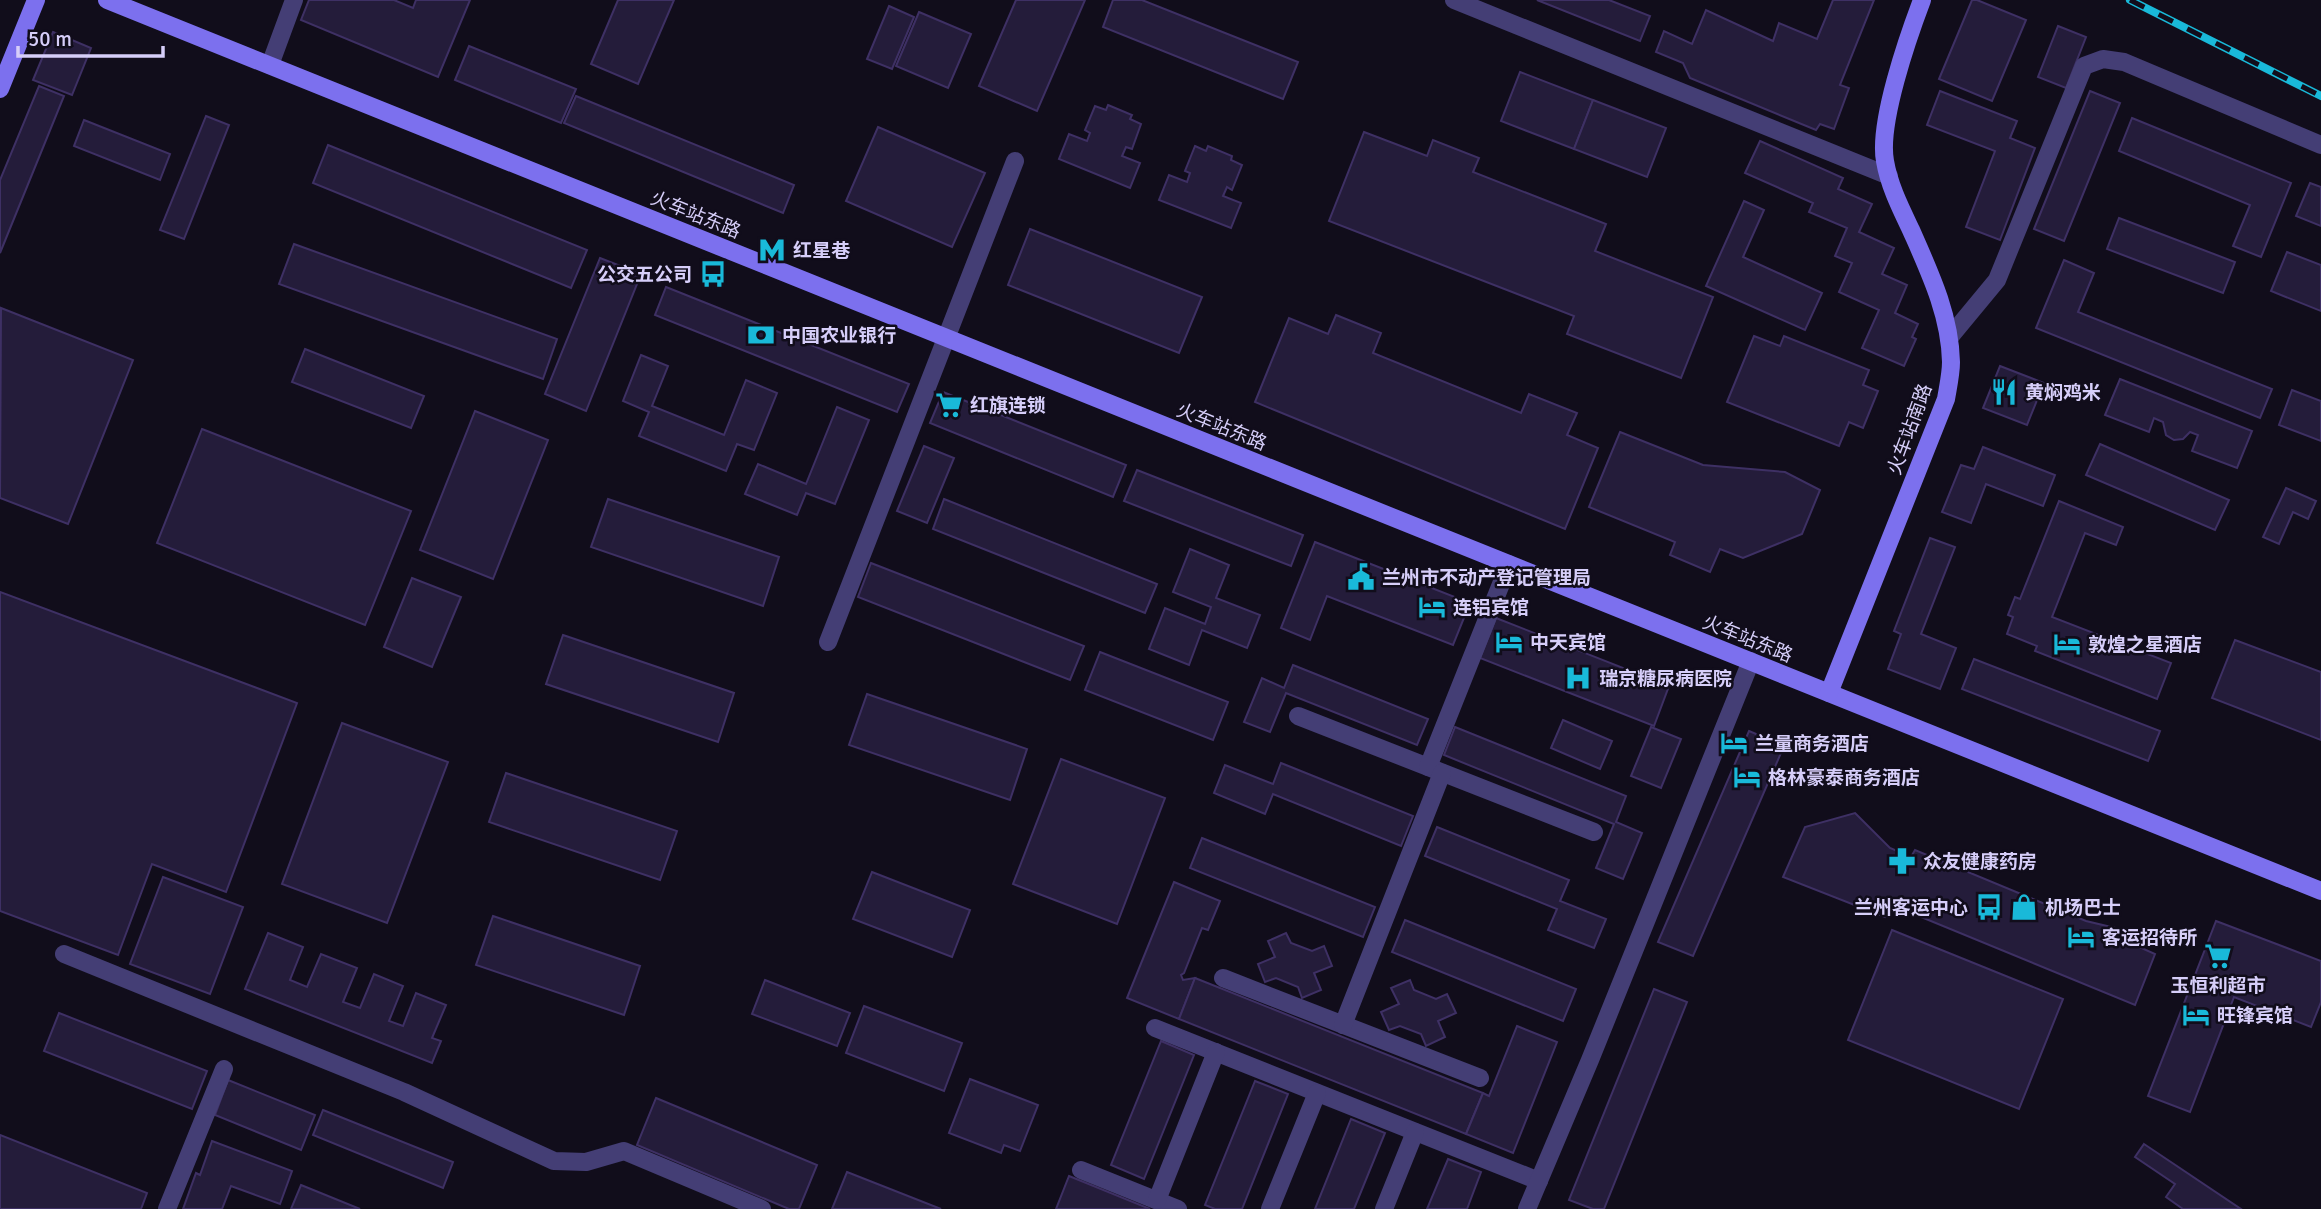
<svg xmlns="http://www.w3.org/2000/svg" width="2321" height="1209" font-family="Signika,'Noto Sans SC',sans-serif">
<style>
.building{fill:#241c3a;stroke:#3e3064;stroke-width:2}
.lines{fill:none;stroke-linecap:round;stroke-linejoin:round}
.street{stroke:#443e75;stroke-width:18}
.secondary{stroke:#7c70ee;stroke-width:18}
.rail-casing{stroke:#19b9d9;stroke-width:8}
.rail{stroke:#110d1b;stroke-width:5;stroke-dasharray:16;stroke-linecap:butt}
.labels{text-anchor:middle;stroke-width:5;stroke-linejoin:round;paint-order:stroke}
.street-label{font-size:19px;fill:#d6cef9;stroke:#110d1b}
.poi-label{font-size:19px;font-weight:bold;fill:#d6cef9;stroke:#110d1b;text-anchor:start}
</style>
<rect width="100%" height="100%" fill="#110d1b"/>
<g class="building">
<polygon points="309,0 394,0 413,8 416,0 470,0 438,77 301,20"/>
<polygon points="618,0 674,0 638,84 591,64"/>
<polygon points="1016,0 1085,0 1037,111 979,86"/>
<polygon points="1113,0 1142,0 1298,62 1283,99 1103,27"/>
<polygon points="1537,0 1609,0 1650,16 1640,41"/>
<polygon points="1833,0 1874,0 1840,85 1849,88 1834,129 1820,124 1816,130 1690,78 1683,63 1656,52 1664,31 1692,44 1706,10 1773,41 1779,23 1817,39"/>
<polygon points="1972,0 1977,0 2026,20 1992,101 1939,79"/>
<polygon points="889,6 914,17 892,69 867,59"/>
<polygon points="919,12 971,34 948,88 896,66"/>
<polygon points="2058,26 2086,37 2066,88 2038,77"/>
<polygon points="53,32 91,48 72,95 33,80"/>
<polygon points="469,46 576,89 561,123 455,80"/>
<polygon points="1520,72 1593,100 1574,149 1501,121"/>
<polygon points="39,86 64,96 0,253 0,180"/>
<polygon points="1940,91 2017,121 2010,138 2035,148 2000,240 1966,227 1995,151 1927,125"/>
<polygon points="2090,91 2120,103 2064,241 2034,229"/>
<polygon points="576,96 794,185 783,213 564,123"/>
<polygon points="1593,100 1666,128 1647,177 1574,149"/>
<polygon points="1108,105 1132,115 1130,119 1141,124 1132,149 1126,147 1122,156 1140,163 1130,188 1059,159 1069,134 1087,141 1090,133 1085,130 1095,106 1106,110"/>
<polygon points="206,116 229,125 184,239 160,230"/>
<polygon points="2132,118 2291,183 2261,257 2233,246 2250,205 2119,151"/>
<polygon points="84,120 170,154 160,180 74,146"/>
<polygon points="878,127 985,173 952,247 846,201"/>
<polygon points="1364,132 1427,156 1433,140 1479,158 1473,172 1606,224 1595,251 1713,297 1681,378 1567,334 1574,316 1329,221"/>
<polygon points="1760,141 1843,178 1838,189 1872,204 1859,232 1894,248 1882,274 1907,285 1895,313 1918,324 1912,337 1916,339 1904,366 1862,348 1879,310 1839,292 1852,263 1835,256 1847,228 1809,212 1813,203 1745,173"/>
<polygon points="328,145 587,250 571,288 313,183"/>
<polygon points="1195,146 1206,151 1208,146 1232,156 1231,160 1242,165 1232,190 1227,187 1223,196 1241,203 1231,228 1159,200 1169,175 1187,182 1190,173 1185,171"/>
<polygon points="2310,183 2321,187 2321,226 2296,216"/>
<polygon points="1744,201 1764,210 1743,257 1822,293 1805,330 1706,286"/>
<polygon points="2119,218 2235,262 2223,293 2107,249"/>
<polygon points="1030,229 1202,297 1179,353 1008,285"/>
<polygon points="294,244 557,339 543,379 279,284"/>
<polygon points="2287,252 2321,265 2321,311 2271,291"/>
<polygon points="600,258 641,274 586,411 545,394"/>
<polygon points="2064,260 2094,273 2078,312 2272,389 2260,418 2036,328"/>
<polygon points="666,287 909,384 897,412 655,315"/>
<polygon points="1,308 133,360 68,524 0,498"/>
<polygon points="1336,315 1381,333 1373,353 1521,413 1529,394 1577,413 1567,435 1598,448 1565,529 1255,402 1289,318 1328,334"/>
<polygon points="1754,336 1780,346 1784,336 1869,370 1863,385 1878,391 1863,428 1849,422 1839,446 1727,402"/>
<polygon points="305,349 424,396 411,428 292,382"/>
<polygon points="641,355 668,366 652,406 724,435 746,380 777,393 754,450 737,444 726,471 639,436 649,412 623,401"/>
<polygon points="2000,366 2044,383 2027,425 1983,408"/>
<polygon points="2120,379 2252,431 2237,468 2192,451 2198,435 2190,432 2183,439 2174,440 2166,435 2163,422 2154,418 2149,432 2105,415"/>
<polygon points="2292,390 2321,401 2321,441 2279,425"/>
<polygon points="943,392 1126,465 1113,497 930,423"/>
<polygon points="837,407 869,420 835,504 806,493 797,515 745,494 758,464 806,484"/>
<polygon points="475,411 548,440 493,579 420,550"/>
<polygon points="202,429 411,511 365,625 157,543"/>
<polygon points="1620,432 1703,465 1785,472 1820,490 1802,534 1743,558 1720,549 1710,572 1670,555 1675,542 1589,507"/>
<polygon points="2100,444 2229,500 2215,530 2086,475"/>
<polygon points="924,446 954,458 927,523 897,511"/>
<polygon points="1983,447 2055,475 2043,506 1986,484 1971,523 1942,512 1961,465 1974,469"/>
<polygon points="1137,470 1303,535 1291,566 1124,501"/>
<polygon points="2286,488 2316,501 2308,519 2293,512 2279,544 2263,537"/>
<polygon points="608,499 779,557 763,606 591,547"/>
<polygon points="944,499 1157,584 1145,613 933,529"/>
<polygon points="2059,501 2123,527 2116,545 2085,533 2052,617 2171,663 2157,699 2035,651 2037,646 2007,634 2013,617 2008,615 2015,597 2020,599"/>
<polygon points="1930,538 1955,547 1921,634 1956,648 1940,689 1888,669 1901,634 1894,631"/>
<polygon points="1315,542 1470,603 1453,645 1327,596 1310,640 1281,628"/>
<polygon points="1190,549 1229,565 1216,598 1260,615 1247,648 1202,630 1189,665 1149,649 1165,608 1205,624 1211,607 1173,592"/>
<polygon points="871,563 1084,646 1070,680 858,597"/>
<polygon points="412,578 461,597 432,667 384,647"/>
<polygon points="0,592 297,703 226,892 152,864 118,955 0,911"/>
<polygon points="1496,618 1669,686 1654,726 1480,658"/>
<polygon points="563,635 734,693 718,742 546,684"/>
<polygon points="2235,640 2321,672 2321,740 2212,698"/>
<polygon points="1100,652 1228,702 1213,740 1085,690"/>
<polygon points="1974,659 2160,731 2148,761 1962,689"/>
<polygon points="1293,665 1428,719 1417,745 1286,693 1270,732 1244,722 1262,678 1284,688"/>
<polygon points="867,694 1027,749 1010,800 849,745"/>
<polygon points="1563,720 1612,741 1600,769 1551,748"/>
<polygon points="342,723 448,762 387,923 282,884"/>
<polygon points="1455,727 1626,796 1616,822 1642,833 1623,879 1596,868 1614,824 1444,755"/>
<polygon points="1651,727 1681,739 1661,788 1631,776"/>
<polygon points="1749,731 1784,746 1693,956 1658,942"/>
<polygon points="1061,759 1165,798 1117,924 1013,884"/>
<polygon points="1281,763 1413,816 1401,846 1273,794 1265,814 1214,793 1225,765 1273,784"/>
<polygon points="506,773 677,831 660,880 489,822"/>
<polygon points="1855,813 1890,848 1911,857 1915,850 2086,921 2132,932 2126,941 2155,954 2135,1005 1892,905 1885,917 1783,877 1805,827"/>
<polygon points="1437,827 1569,880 1560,901 1606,919 1594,948 1548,930 1557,909 1425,856"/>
<polygon points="1202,838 1375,907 1363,937 1190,868"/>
<polygon points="872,872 970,910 952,957 853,919"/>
<polygon points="163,877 243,907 210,994 130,964"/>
<polygon points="1174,882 1220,901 1208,930 1202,928 1184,973 1181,975 1183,980 1195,978 1179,1019 1127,998"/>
<polygon points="493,916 640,966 624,1015 476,965"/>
<polygon points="1405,920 1576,989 1563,1021 1392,952"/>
<polygon points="2216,921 2321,961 2321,1002 2311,1027 2234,997 2190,1112 2148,1096"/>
<polygon points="1892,930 2063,999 2019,1109 1848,1040"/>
<polygon points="268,933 303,947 290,980 307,987 321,954 357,968 343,1002 360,1008 374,974 403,986 389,1021 403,1026 416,993 446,1005 432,1038 441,1041 432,1063 245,989"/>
<polygon points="1286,933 1291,943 1312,951 1324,946 1332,966 1314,973 1321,990 1302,998 1298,987 1276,978 1265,982 1258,964 1275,957 1268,941"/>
<polygon points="1195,978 1483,1093 1466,1134 1179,1019"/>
<polygon points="765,980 850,1013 837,1046 752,1014"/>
<polygon points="1410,980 1414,990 1436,999 1447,994 1456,1013 1438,1021 1445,1037 1426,1046 1421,1034 1400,1026 1389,1030 1381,1012 1399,1004 1391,988"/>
<polygon points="1654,989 1687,1002 1604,1209 1593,1209 1569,1200"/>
<polygon points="864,1006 962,1043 944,1091 846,1053"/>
<polygon points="59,1013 207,1071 192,1109 44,1051"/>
<polygon points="1517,1026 1557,1042 1513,1153 1466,1134 1483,1093 1489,1096"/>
<polygon points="1161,1041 1194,1055 1144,1179 1111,1165"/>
<polygon points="970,1079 1038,1105 1020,1151 1004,1145 1001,1153 949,1133"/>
<polygon points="228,1080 315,1115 301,1150 215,1115"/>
<polygon points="1255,1081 1288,1094 1242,1209 1215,1209 1205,1205"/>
<polygon points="656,1098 817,1165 799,1209 789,1209 637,1145"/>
<polygon points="323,1110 453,1162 443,1188 313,1135"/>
<polygon points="1351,1119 1385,1133 1354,1209 1315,1209"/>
<polygon points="0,1135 147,1193 141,1209 0,1209"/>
<polygon points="212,1141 292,1171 280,1204 231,1186 222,1209 183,1209 196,1173 200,1175"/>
<polygon points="2144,1144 2241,1209 2183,1209 2166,1197 2175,1184 2135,1157"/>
<polygon points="1448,1159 1481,1172 1467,1209 1427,1209"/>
<polygon points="847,1172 941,1209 832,1209"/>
<polygon points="1069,1176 1150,1209 1056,1209"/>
<polygon points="301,1185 360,1209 291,1209"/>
</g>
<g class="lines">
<g class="street">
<polyline points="1454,0 1889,176"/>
<polyline points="270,65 294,0"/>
<polyline points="1949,338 1997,280 2084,66 2103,59 2124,62 2321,145"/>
<polyline points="828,642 1015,161"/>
<polyline points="1298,716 1594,832"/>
<polyline points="1428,767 1509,564"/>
<polyline points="64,954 404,1092 554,1161 586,1162 624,1151 762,1209"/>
<polyline points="1223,978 1480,1078"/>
<polyline points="1343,1025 1442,773"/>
<polyline points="1155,1028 1539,1181"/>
<polyline points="1081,1170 1178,1209"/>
<polyline points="1157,1200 1216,1052"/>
<polyline points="167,1209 224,1069"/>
<polyline points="1270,1209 1317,1093"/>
<polyline points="1384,1209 1415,1132"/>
<polyline points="1527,1209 1590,1060 1751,661"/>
</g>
<g class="secondary">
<polyline points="107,0 2321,891"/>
<polyline points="0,89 36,0"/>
<path d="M1829,693L1946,399C1948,387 1951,374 1951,362C1950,315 1930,273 1911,230C1900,207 1889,185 1885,161C1878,123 1908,37 1922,0"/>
</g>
<defs>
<polyline id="rail" points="2130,0 2321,96"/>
</defs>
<use href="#rail" class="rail-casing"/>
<use href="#rail" class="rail"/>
</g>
<defs>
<symbol id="metro-bare" viewBox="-9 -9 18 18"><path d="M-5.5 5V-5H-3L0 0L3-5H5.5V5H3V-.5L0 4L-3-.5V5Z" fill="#19b9d9" stroke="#110d1b" stroke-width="2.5" paint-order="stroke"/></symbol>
<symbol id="bus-bare" viewBox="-9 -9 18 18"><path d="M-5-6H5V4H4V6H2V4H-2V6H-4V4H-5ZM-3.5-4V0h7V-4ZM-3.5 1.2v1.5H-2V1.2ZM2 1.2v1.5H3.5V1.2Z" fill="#19b9d9" stroke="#110d1b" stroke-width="2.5" paint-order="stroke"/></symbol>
<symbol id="bank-bare" viewBox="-9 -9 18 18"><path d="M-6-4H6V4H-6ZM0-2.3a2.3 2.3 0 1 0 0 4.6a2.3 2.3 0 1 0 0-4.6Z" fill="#19b9d9" stroke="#110d1b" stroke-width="2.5" paint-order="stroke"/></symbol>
<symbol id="restaurant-bare" viewBox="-9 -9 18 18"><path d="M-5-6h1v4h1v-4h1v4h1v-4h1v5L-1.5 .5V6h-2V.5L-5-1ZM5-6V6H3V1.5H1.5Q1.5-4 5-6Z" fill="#19b9d9" stroke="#110d1b" stroke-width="2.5" paint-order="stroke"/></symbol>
<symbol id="supermarket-bare" viewBox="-9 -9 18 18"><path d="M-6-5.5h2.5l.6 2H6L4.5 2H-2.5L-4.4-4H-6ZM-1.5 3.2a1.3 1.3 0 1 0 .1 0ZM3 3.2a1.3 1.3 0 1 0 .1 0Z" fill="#19b9d9" stroke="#110d1b" stroke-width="2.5" paint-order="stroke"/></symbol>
<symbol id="civic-bare" viewBox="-9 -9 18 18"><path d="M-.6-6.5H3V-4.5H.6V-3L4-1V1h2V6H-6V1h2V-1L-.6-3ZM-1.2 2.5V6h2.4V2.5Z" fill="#19b9d9" stroke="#110d1b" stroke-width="2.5" paint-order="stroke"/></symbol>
<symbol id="hotel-bare" viewBox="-9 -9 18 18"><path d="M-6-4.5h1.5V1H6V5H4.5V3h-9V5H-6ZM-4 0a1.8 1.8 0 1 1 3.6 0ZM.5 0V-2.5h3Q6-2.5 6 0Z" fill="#19b9d9" stroke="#110d1b" stroke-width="2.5" paint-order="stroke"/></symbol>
<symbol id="hospital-bare" viewBox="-9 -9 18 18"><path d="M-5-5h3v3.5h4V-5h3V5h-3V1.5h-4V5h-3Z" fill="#19b9d9" stroke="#110d1b" stroke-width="2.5" paint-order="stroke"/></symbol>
<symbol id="pharmacy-bare" viewBox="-9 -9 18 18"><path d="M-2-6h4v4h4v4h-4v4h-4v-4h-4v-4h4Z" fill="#19b9d9" stroke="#110d1b" stroke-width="2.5" paint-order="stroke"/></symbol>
<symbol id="shop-bare" viewBox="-9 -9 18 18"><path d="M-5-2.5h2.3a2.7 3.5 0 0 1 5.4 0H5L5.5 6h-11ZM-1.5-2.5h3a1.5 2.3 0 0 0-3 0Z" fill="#19b9d9" stroke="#110d1b" stroke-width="2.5" paint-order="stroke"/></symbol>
</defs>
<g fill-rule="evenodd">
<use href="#metro-bare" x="753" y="231" width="38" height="38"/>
<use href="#bus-bare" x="694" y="255" width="38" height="38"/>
<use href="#bank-bare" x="742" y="316" width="38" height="38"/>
<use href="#restaurant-bare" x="1985" y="373" width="38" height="38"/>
<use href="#supermarket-bare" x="930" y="386" width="38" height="38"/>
<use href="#civic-bare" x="1342" y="558" width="38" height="38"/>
<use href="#hotel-bare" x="1413" y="588" width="38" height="38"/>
<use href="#hotel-bare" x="1490" y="623" width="38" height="38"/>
<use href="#hotel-bare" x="2048" y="625" width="38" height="38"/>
<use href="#hospital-bare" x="1559" y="659" width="38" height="38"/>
<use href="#hotel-bare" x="1715" y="724" width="38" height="38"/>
<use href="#hotel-bare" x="1728" y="758" width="38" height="38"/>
<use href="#pharmacy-bare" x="1883" y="842" width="38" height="38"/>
<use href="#bus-bare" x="1970" y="888" width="38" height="38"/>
<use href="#shop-bare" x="2005" y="888" width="38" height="38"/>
<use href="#hotel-bare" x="2062" y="918" width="38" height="38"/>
<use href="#supermarket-bare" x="2199" y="937" width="38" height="38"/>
<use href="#hotel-bare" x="2177" y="996" width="38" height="38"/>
</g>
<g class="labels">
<g class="street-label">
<text transform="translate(696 214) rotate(22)" y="7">火车站东路</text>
<text transform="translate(1222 426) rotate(22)" y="7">火车站东路</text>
<text transform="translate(1909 429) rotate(-70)" y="7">火车站南路</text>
<text transform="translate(1748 638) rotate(22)" y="7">火车站东路</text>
</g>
<g class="poi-label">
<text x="793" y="257">红星巷</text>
<text x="692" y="281" text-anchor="end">公交五公司</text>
<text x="782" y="342">中国农业银行</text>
<text x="2025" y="399">黄焖鸡米</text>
<text x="970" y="412">红旗连锁</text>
<text x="1382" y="584">兰州市不动产登记管理局</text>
<text x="1453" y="614">连铝宾馆</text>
<text x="1530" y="649">中天宾馆</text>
<text x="2088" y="651">敦煌之星酒店</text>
<text x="1599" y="685">瑞京糖尿病医院</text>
<text x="1755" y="750">兰量商务酒店</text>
<text x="1768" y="784">格林豪泰商务酒店</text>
<text x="1923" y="868">众友健康药房</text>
<text x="1968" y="914" text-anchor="end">兰州客运中心</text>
<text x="2045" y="914">机场巴士</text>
<text x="2102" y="944">客运招待所</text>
<text x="2218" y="992" text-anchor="middle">玉恒利超市</text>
<text x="2217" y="1022">旺锋宾馆</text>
</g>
</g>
<path d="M18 46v10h145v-10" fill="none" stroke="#d6cef9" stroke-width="3.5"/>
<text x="28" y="46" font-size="21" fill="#d6cef9" stroke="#110d1b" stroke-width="5" paint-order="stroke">50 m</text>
</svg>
